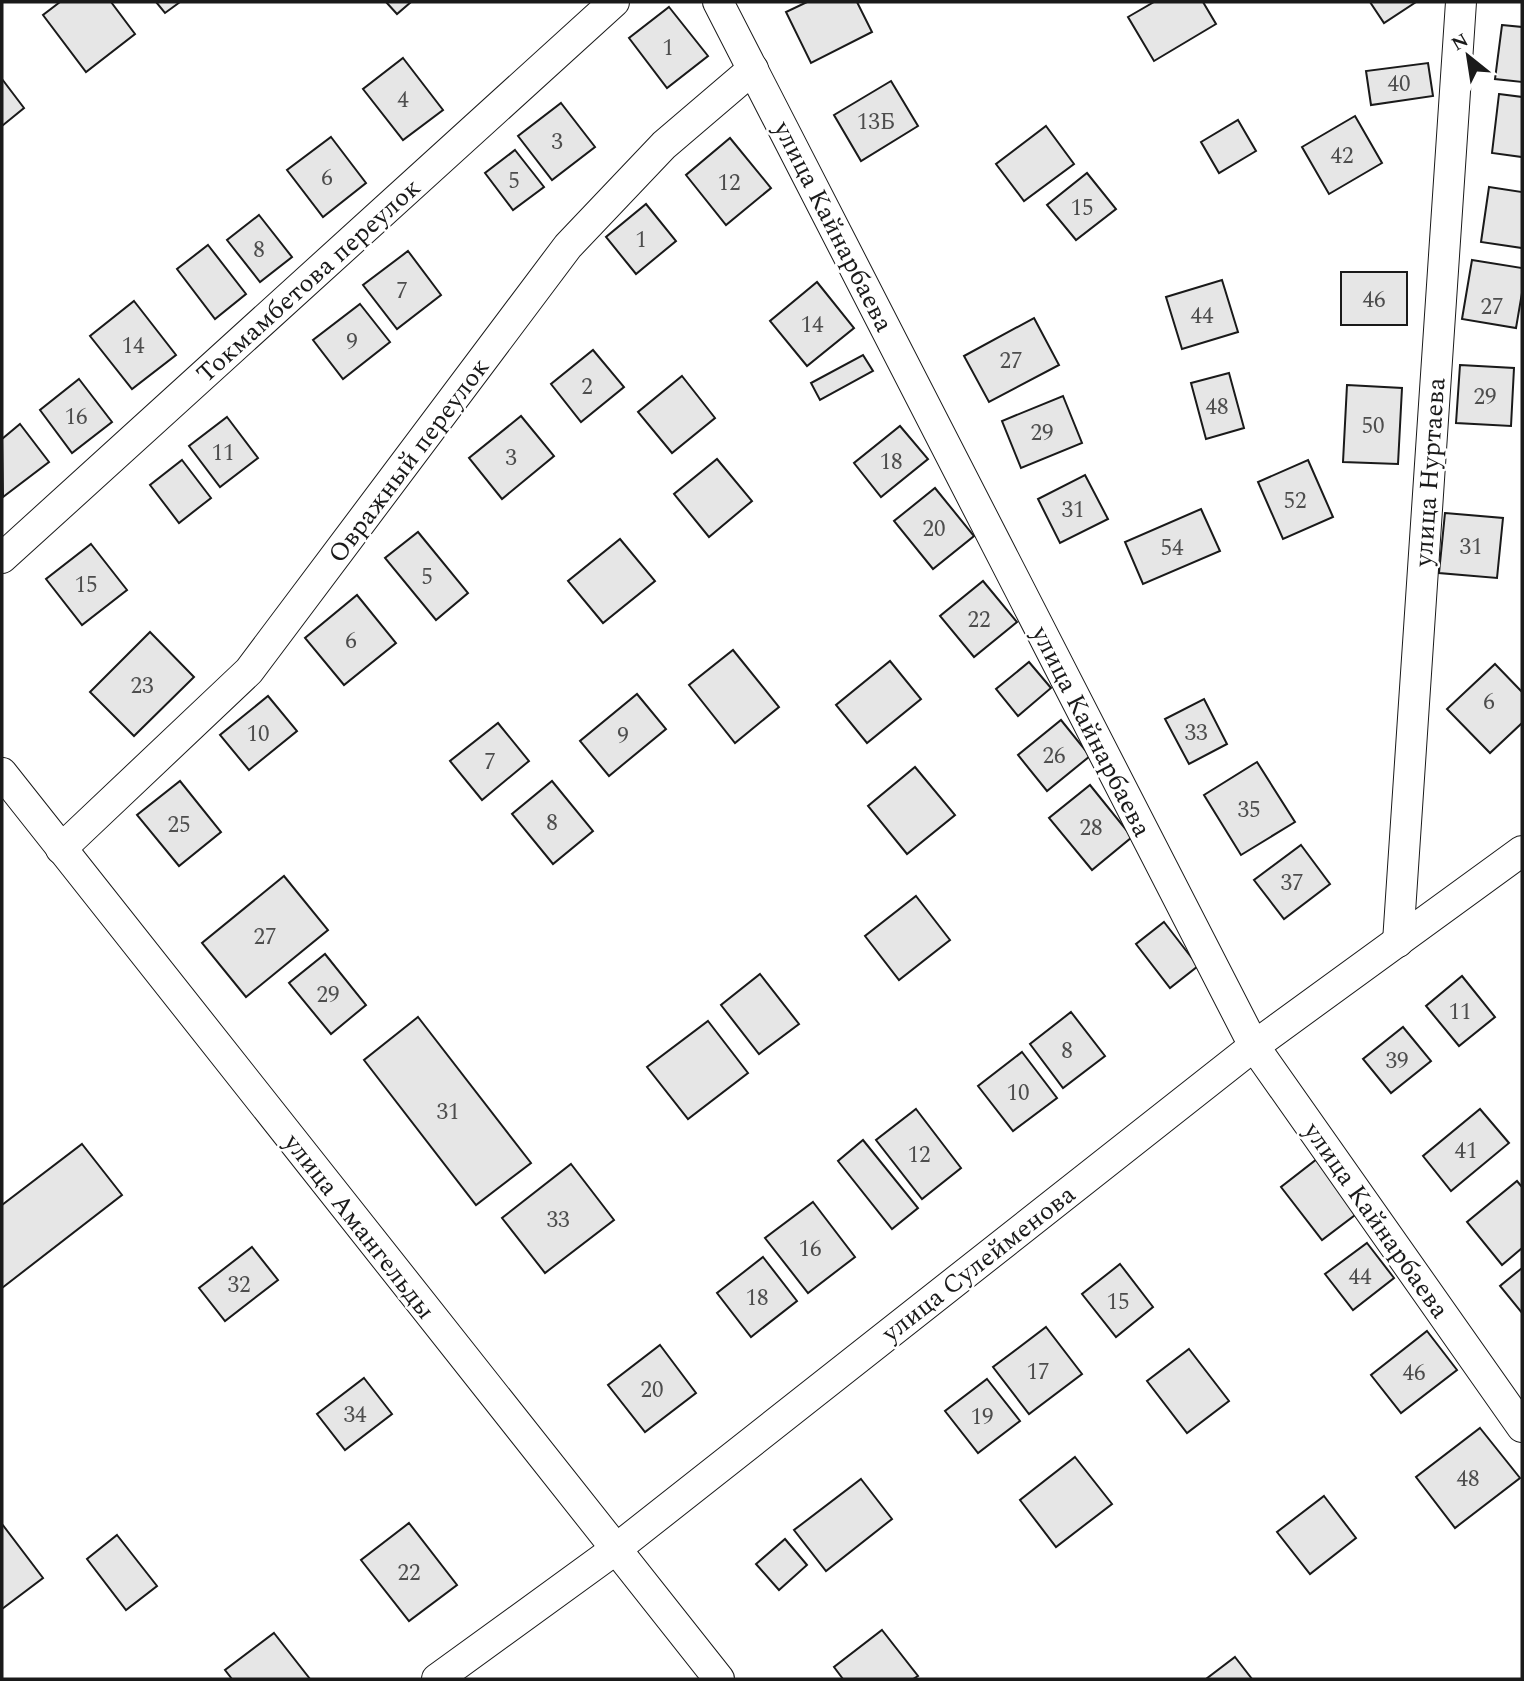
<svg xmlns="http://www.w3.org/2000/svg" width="1524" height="1681" font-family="Spectral,serif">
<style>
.building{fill:#e6e6e6;stroke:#1a1a1a;stroke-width:2}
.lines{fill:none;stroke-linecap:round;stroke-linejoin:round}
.street-casing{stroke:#1a1a1a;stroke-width:32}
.street{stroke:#fff;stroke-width:30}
.labels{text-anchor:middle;stroke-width:5;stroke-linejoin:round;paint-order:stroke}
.number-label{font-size:23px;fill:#4d4d4d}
.street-label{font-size:26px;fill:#1a1a1a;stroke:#fff}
</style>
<rect width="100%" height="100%" fill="#fff"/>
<g class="building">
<polygon points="60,2 111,2 135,34 86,72 43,15"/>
<polygon points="156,2 180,2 165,13"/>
<polygon points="386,2 411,2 397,14"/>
<polygon points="807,2 857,2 872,32 811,63 786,12"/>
<polygon points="1154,2 1203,2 1216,24 1154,61 1128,17"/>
<polygon points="1370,2 1416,2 1384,23"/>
<polygon points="669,7 708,56 667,88 629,38"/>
<polygon points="1502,25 1522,27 1522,82 1495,79"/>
<polygon points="403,58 443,110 403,140 363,89"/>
<polygon points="1428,63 1433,96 1371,105 1366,71"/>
<polygon points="2,79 24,108 2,126"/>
<polygon points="891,81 918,126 861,161 834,115"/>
<polygon points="1499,94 1522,97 1522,157 1492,153"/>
<polygon points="561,103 595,147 552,180 518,136"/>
<polygon points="1355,116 1382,163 1329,194 1302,147"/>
<polygon points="1238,120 1256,151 1219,173 1201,142"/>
<polygon points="1046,126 1074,164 1024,201 996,164"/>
<polygon points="331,137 366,183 323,217 287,170"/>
<polygon points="730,138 771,188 726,225 686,175"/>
<polygon points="515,150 544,187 513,210 485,173"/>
<polygon points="1087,173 1116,209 1076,240 1047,205"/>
<polygon points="1489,187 1522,192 1522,248 1481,242"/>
<polygon points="646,204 676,241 636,274 606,237"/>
<polygon points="259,215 292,257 260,282 227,240"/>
<polygon points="208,245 246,294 215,319 177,269"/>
<polygon points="408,251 441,295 397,329 363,285"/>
<polygon points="1472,260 1522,268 1522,293 1516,328 1462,319"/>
<rect x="1341" y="272" width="66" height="53"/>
<polygon points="1222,280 1238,332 1182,349 1166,297"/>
<polygon points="817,282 854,328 807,366 770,321"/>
<polygon points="134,301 176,355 132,389 90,336"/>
<polygon points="360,304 390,342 343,379 313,340"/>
<polygon points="1034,318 1059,365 989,402 964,356"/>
<polygon points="593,350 624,387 581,422 551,384"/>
<polygon points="863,355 873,371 820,400 811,383"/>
<polygon points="1460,365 1514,368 1511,426 1456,423"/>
<polygon points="1229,373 1244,428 1206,439 1191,383"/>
<polygon points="682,376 715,418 672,453 638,412"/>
<polygon points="79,379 112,422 72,453 40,410"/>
<polygon points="1347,385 1402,388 1398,464 1343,462"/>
<polygon points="1063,396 1082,443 1021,468 1002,421"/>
<polygon points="521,416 554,456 502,499 469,458"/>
<polygon points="227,417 258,458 220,487 189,446"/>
<polygon points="20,424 49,462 3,497 2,439"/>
<polygon points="900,426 928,459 881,497 854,463"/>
<polygon points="717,459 752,501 709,537 674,494"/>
<polygon points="182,460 211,498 179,523 150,485"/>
<polygon points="1308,460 1333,517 1283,539 1258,482"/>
<polygon points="1085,475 1108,519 1060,543 1038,499"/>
<polygon points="935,488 974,536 933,569 894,521"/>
<polygon points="1201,509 1220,551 1143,584 1125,542"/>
<polygon points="1445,513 1503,518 1497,578 1439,573"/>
<polygon points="418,532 468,593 436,620 385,558"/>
<polygon points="620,539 655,581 603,623 568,581"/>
<polygon points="91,544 127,590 82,625 46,579"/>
<polygon points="983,581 1017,622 974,657 940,616"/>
<polygon points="357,595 396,643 344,685 305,638"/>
<polygon points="150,632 194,677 134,736 90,692"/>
<polygon points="733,650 779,707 735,743 689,685"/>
<polygon points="890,661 921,699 867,743 836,705"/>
<polygon points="1029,662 1051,688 1018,716 996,689"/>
<polygon points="1495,664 1522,692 1522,723 1490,753 1447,709"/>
<polygon points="637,694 666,729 609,776 580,741"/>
<polygon points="268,696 297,731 249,770 220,735"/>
<polygon points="1204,699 1227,744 1189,764 1165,719"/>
<polygon points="1061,720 1090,756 1047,791 1018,755"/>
<polygon points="498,723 529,761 482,800 450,761"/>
<polygon points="1257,762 1295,822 1241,855 1204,795"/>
<polygon points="915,767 955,815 907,854 868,806"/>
<polygon points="180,781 221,832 179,866 137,815"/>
<polygon points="552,781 593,831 553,864 512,814"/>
<polygon points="1090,785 1132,837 1092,870 1049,818"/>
<polygon points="1301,845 1330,884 1284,919 1254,880"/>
<polygon points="284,876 328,930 246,997 202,943"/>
<polygon points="916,896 950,940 899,980 865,936"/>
<polygon points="1164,922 1198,966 1170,988 1136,944"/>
<polygon points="325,954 366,1005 331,1034 289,983"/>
<polygon points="760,974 799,1024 759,1054 721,1005"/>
<polygon points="1462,976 1495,1017 1459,1046 1426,1006"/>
<polygon points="1071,1012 1105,1056 1063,1088 1030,1044"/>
<polygon points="418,1017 531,1163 476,1205 364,1060"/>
<polygon points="708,1021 748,1073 688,1119 647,1067"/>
<polygon points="1403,1027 1431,1061 1391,1093 1363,1059"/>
<polygon points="1022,1052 1057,1098 1013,1131 978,1086"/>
<polygon points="916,1109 961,1168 922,1199 876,1140"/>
<polygon points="1480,1109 1509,1143 1451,1191 1423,1156"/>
<polygon points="863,1140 918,1208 892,1229 838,1161"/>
<polygon points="82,1144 122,1195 2,1288 2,1205"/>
<polygon points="1317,1159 1359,1212 1322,1240 1281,1187"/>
<polygon points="571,1164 614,1220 545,1273 502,1218"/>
<polygon points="1517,1181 1522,1187 1522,1248 1502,1265 1467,1222"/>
<polygon points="813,1202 855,1257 808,1293 765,1238"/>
<polygon points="1367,1243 1394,1278 1353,1310 1325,1274"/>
<polygon points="252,1247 278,1280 225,1321 199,1288"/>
<polygon points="763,1257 797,1301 751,1337 717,1293"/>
<polygon points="1120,1264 1153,1307 1116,1337 1082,1294"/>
<polygon points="1522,1268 1522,1313 1500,1286"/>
<polygon points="1046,1327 1082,1374 1029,1414 993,1367"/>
<polygon points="1427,1331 1457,1370 1401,1413 1371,1375"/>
<polygon points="660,1345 696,1393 645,1432 608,1385"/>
<polygon points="1189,1349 1229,1401 1187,1433 1147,1381"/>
<polygon points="364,1378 392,1414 345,1450 317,1414"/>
<polygon points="987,1379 1020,1421 978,1453 945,1411"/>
<polygon points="1480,1428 1520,1478 1455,1528 1416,1477"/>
<polygon points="1075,1457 1112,1504 1056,1547 1020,1500"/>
<polygon points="861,1479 892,1519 826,1571 794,1530"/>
<polygon points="1324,1496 1356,1538 1310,1574 1277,1532"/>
<polygon points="409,1523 457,1585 409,1621 361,1560"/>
<polygon points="2,1524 43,1578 2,1609"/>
<polygon points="117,1535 157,1586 126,1610 87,1559"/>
<polygon points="785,1539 807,1565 779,1590 756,1564"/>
<polygon points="882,1630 918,1676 913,1679 843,1679 834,1667"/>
<polygon points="274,1633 310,1679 232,1679 225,1670"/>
<polygon points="1235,1657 1252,1679 1206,1679"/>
</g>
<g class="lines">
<defs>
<g id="street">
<polyline points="718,2 1254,1046 1522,1427"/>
<polyline points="2,558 614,2"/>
<polyline points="2,773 719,1679"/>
<polyline points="61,849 249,671 568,246 664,145 753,69"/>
<polyline points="1398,942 1461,2"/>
<polyline points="437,1679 616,1549 1254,1046 1522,851"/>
</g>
</defs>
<use href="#street" class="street-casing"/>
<use href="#street" class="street"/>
</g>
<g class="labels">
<g class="number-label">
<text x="668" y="55">1</text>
<text x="1399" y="91">40</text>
<text x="403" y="107">4</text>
<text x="876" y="129">13Б</text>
<text x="557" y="149">3</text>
<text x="1342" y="163">42</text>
<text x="327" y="185">6</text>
<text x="514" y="188">5</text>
<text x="729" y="190">12</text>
<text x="1082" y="215">15</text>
<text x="641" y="247">1</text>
<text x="259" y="257">8</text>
<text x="402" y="298">7</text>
<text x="1374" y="307">46</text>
<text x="1492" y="314">27</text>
<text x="1202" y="323">44</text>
<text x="812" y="332">14</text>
<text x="352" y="349">9</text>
<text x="133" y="353">14</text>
<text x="1011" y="368">27</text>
<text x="587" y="394">2</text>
<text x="1485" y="404">29</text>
<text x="1217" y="414">48</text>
<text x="76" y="424">16</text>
<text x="1373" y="433">50</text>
<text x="1042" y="440">29</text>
<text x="223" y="460">11</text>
<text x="511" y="465">3</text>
<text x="891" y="469">18</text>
<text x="1295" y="508">52</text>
<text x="1073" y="517">31</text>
<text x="934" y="536">20</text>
<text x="1471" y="554">31</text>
<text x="1172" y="555">54</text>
<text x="427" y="584">5</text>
<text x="86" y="592">15</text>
<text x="979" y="627">22</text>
<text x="351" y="648">6</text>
<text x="142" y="693">23</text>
<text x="1489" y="709">6</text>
<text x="1196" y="740">33</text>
<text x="258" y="741">10</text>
<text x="623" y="743">9</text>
<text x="1054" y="763">26</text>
<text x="490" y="769">7</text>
<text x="1249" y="817">35</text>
<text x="552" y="830">8</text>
<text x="179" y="832">25</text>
<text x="1091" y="835">28</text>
<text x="1292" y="890">37</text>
<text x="265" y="944">27</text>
<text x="328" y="1002">29</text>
<text x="1460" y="1019">11</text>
<text x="1067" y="1058">8</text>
<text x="1397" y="1068">39</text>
<text x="1018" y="1100">10</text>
<text x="448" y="1119">31</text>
<text x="1466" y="1158">41</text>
<text x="919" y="1162">12</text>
<text x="558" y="1227">33</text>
<text x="810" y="1256">16</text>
<text x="1360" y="1284">44</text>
<text x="239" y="1292">32</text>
<text x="757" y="1305">18</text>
<text x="1118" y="1309">15</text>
<text x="1038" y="1379">17</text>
<text x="1414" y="1380">46</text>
<text x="652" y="1397">20</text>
<text x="355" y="1422">34</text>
<text x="982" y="1424">19</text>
<text x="1468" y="1486">48</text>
<text x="409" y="1580">22</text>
</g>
<g class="street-label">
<text transform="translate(834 226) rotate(63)" y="9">улица Кайнарбаева</text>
<text transform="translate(308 280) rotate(-42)" y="9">Токмамбетова переулок</text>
<text transform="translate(408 460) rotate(-53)" y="9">Овражный переулок</text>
<text transform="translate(1429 472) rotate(-86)" y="9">улица Нуртаева</text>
<text transform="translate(1092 731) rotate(63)" y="9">улица Кайнарбаева</text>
<text transform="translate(1377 1220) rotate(55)" y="9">улица Кайнарбаева</text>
<text transform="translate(360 1226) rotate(52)" y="9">улица Амангельды</text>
<text transform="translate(978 1263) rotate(-38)" y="9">улица Сулейменова</text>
</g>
</g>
<rect width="1524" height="1681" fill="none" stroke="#1a1a1a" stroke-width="7"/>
<g transform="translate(1468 56) rotate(330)" stroke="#ffffff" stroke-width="5" paint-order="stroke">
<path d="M0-5L12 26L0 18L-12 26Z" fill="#1a1a1a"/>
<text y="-10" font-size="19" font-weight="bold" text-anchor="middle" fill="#1a1a1a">N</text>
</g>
</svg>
